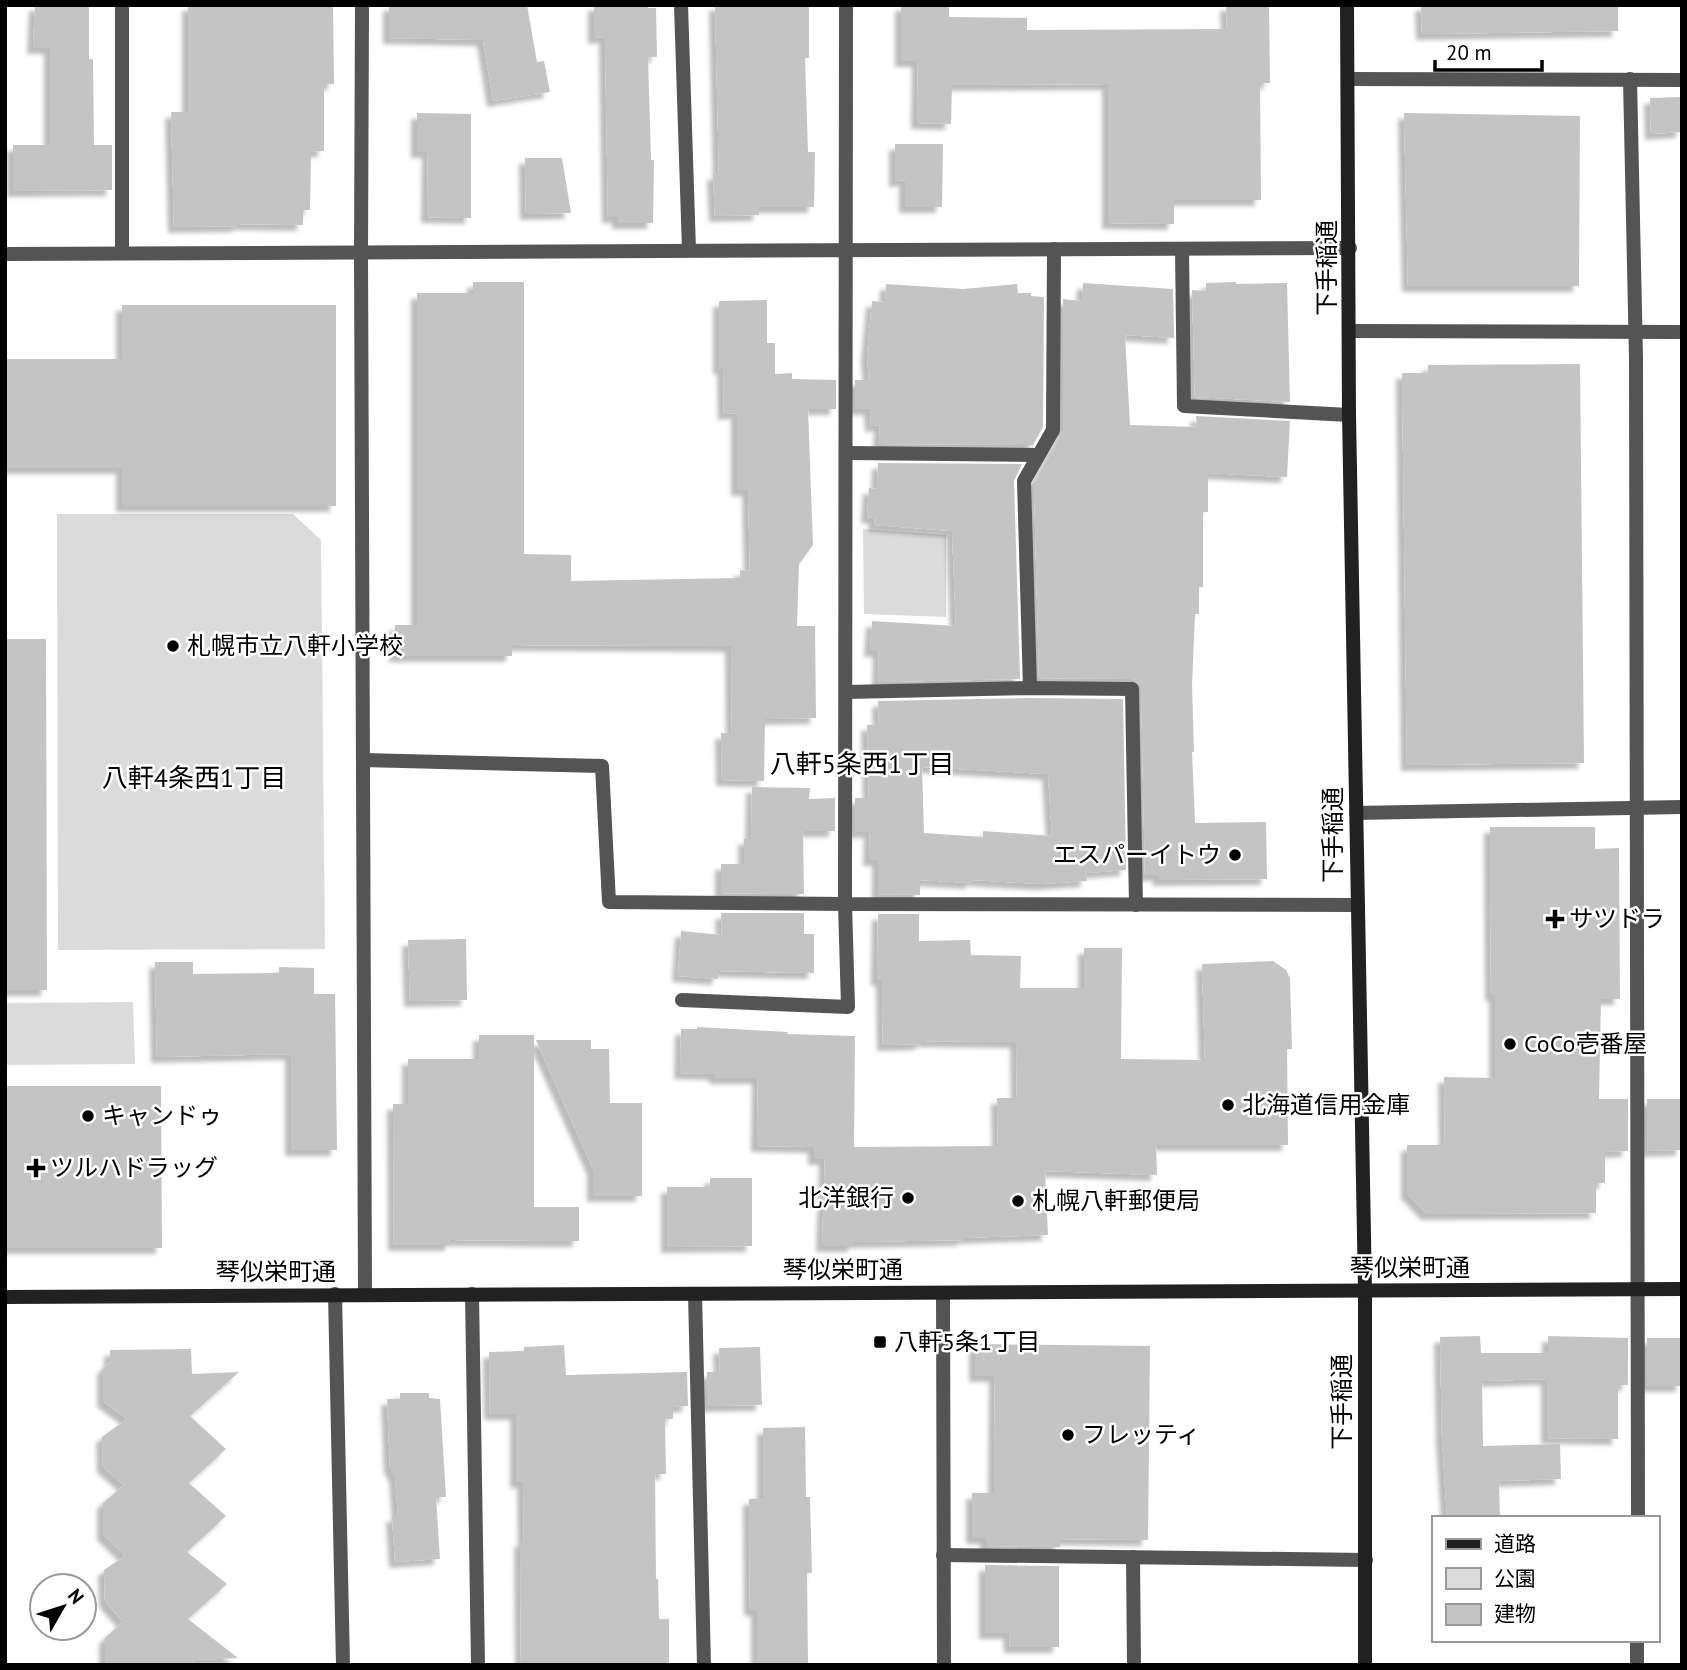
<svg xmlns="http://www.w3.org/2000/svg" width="1687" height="1670" font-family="'PT Sans','Noto Sans JP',sans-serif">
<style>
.green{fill:#dbdbdb}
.building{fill:#c4c4c4;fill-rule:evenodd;filter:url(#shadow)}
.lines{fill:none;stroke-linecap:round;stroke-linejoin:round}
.street{stroke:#545454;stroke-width:14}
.secondary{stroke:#212121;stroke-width:14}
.poi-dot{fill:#000;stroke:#fff;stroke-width:2.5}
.labels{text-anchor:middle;stroke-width:5;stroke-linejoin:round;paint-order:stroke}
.street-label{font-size:24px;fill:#000;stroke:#fff}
.poi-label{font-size:24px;fill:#000;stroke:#fff;text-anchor:start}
.neighbourhood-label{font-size:26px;fill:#000;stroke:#fff}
</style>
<defs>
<filter id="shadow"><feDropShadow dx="-6" dy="6" stdDeviation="2" flood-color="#0004"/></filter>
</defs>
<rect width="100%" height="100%" fill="#fff"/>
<g class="green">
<polygon points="57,514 293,514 321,540 325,949 58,950"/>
<polygon points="863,529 946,535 946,617 864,614"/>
<polygon points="133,1002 135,1064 5,1065 5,1003"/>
</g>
<g class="building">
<polygon points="35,5 89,5 89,59 93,59 94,145 112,145 112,190 13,191 13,145 50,145 50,48 33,48"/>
<polygon points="188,5 333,5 334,84 324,84 324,151 311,152 310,210 303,210 303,225 238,224 238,226 174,227 171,112 188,112"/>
<polygon points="389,5 527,5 537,62 544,61 550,92 493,101 483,40 389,38"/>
<polygon points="594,5 648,5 648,8 656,8 657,57 648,57 651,160 654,160 653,223 618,223 618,217 608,217 605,37 594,38"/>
<polygon points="715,5 809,5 809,58 805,58 808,152 815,152 814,207 759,207 759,215 715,216 713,174 719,174"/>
<polygon points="901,5 949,5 949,17 1027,18 1027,30 1227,29 1226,5 1269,5 1270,83 1260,83 1261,200 1174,200 1174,224 1108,223 1108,84 952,85 951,124 917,123 918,61 901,61"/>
<polygon points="1421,5 1618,5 1618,31 1422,34"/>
<polygon points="1682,97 1682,132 1651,134 1650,98"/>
<polygon points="417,113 471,114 471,218 427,217 428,152 417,152"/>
<polygon points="1404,113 1580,116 1579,286 1408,286"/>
<polygon points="895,144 943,144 942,207 905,207 905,180 895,181"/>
<polygon points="525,158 562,158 571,213 526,214"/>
<polygon points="473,282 524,282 524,554 571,555 571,581 740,578 740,570 750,571 748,490 737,490 737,413 724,414 723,368 719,368 719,301 767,300 767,343 775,343 775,374 792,373 792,379 836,380 836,409 808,409 813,545 799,564 797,626 815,626 816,718 765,719 764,781 722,780 721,733 732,733 731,646 512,645 512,656 395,656 395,625 417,625 417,293 473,293"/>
<polygon points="1236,282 1236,284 1287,283 1290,402 1195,397 1192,290 1206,291 1206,283"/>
<polygon points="1083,283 1173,289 1174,338 1125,335 1130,425 1197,427 1196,416 1290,421 1287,477 1208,473 1208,512 1203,512 1203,587 1199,587 1199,614 1195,614 1192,685 1194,752 1192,752 1195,823 1266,822 1267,879 1159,880 1159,875 1145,875 1141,685 1132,679 1039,678 1034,483 1063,431 1063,299 1082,301"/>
<polygon points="886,284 963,289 1017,284 1018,293 1031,293 1031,296 1044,297 1043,427 1033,445 879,444 880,425 871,426 870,409 855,409 855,380 869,380 867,356 872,301 885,302"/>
<polygon points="122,305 336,305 336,506 122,506 122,468 5,468 5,359 122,359"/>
<polygon points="1580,364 1584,763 1407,765 1402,373 1428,373 1428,365"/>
<polygon points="878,463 1022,464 1014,481 1020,679 878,682 879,651 870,651 872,621 956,626 952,531 874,525 875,518 867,517 869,488 877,489"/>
<polygon points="5,639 46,639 47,990 5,990"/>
<path d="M1030,698L1123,699L1126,870L1086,873L1087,881L1041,884L972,880L971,883L920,880V895L878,894V860H869L870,832H855V798H869L867,725L879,724L878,701ZM922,767L1048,774L1052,836L983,831V837L924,833Z"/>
<polygon points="752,787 810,788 809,799 835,798 835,831 803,831 804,894 721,893 721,864 744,864 744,839 751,839"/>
<polygon points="1490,827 1595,827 1595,849 1619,848 1620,999 1601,999 1599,1099 1628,1099 1628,1151 1605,1152 1605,1183 1596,1183 1596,1213 1427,1214 1407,1193 1407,1145 1445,1145 1444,1077 1495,1078 1495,995 1491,995"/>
<polygon points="721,913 804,913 804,934 814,934 814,973 719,971 718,979 678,976 681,931 722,935"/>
<polygon points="878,914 919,914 919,941 970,940 971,955 1021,956 1020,988 1084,988 1084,948 1122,948 1121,1059 1205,1060 1202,964 1273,961 1286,970 1290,978 1292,1049 1287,1049 1288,1145 1156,1145 1157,1175 1045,1171 1048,1235 963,1238 963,1240 854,1242 854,1246 822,1246 825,1159 814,1159 814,1147 757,1146 758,1078 715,1078 715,1074 680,1073 681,1029 697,1029 697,1027 788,1032 787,1034 855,1036 854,1147 998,1146 997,1098 1017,1098 1016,1042 921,1041 921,1044 883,1045 882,980 877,980"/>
<polygon points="466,939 467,1000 410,1001 408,940"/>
<polygon points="155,962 193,962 193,974 279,973 279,967 314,968 314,994 335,994 337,1150 291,1150 291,1054 157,1057"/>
<polygon points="479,1035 534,1035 534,1207 579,1207 579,1241 451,1240 451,1245 394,1245 393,1104 408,1104 408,1059 479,1059"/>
<polygon points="536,1040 591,1040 591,1049 609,1049 610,1103 642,1103 642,1196 593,1196 593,1169"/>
<polygon points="5,1086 161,1086 162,1248 5,1248"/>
<polygon points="1647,1099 1682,1099 1682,1150 1647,1151"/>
<polygon points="710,1178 752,1178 752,1246 667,1247 667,1187 710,1187"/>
<polygon points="1480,1336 1481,1353 1548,1353 1548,1336 1628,1338 1628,1385 1618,1385 1618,1439 1547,1438 1547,1379 1482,1381 1483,1446 1560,1444 1561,1479 1499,1481 1500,1518 1447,1518 1442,1438 1440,1337"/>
<rect x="1647" y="1338" width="35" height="48"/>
<polygon points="975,1344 1150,1346 1148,1540 1060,1539 1060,1547 986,1546 986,1538 972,1538 972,1493 994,1493 995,1376 975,1376"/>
<polygon points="564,1345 566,1375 687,1372 688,1406 673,1407 673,1419 665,1419 666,1474 655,1474 656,1579 658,1579 659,1619 669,1619 669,1665 521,1663 520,1541 524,1541 523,1482 516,1482 516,1414 490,1414 489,1352 524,1351 524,1347"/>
<polygon points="760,1347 762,1405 707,1406 707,1372 720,1372 719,1348"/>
<polygon points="191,1349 192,1374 239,1372 190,1416 226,1449 189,1483 226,1516 187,1552 227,1584 188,1619 238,1658 195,1660 195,1665 105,1665 105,1638 123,1622 105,1601 104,1570 125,1556 103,1534 103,1503 124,1485 103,1467 102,1437 127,1419 103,1401 103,1369 110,1361 110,1350"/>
<polygon points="400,1393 429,1393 429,1398 440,1399 446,1497 436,1497 440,1559 395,1562 392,1516 398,1516 395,1476 390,1467 387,1399 400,1399"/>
<polygon points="805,1427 806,1497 810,1497 812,1573 807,1573 808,1665 757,1665 757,1610 750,1610 749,1499 763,1498 763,1428"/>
<polygon points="985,1565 1059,1566 1059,1647 1010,1647 1009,1633 985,1633"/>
</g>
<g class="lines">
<g class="street">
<polyline points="122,5 122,253"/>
<polyline points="362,5 361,254 365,1295"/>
<polyline points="681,5 689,250"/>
<polyline points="846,5 845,904 1356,905"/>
<polyline points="1348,79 1682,80"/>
<polyline points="1630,79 1636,358 1638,1518"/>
<polyline points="1182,249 1184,406 1349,415"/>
<polyline points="5,254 1350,248"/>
<polyline points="1350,331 1682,332"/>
<polyline points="847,453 1038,455"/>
<polyline points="1030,688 1024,481 1053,430 1054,249"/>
<polyline points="846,692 1030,688 1132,689 1136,905"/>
<polyline points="363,760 602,766 609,902 845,904 848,1007 682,1000"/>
<polyline points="1356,813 1682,807"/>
<polyline points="943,1293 944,1665"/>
<polyline points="335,1294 343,1665"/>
<polyline points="472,1294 478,1665"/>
<polyline points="695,1294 704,1665"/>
<polyline points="943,1555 1366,1560"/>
<polyline points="1133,1557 1134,1665"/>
<polyline points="1637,1665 1637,1640"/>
</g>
<g class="secondary">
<polyline points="1347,5 1349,415 1365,1291 1365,1665"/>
<polyline points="5,1297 1682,1289"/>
</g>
</g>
<g class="poi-dot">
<circle cx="173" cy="646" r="7"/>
<circle cx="1235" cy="855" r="7"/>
<path d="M1551.5 908.5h7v7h7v7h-7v7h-7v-7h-7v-7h7z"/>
<circle cx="1510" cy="1044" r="7"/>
<circle cx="1228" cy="1105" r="7"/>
<circle cx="88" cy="1116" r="7"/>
<path d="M32.5 1157.5h7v7h7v7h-7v7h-7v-7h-7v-7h7z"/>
<circle cx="908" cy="1198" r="7"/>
<circle cx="1018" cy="1201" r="7"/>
<rect x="873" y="1335" width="14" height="14" rx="3.5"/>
<circle cx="1068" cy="1435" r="7"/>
</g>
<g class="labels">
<g class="street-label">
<text transform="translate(1327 268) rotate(-90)" y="8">下手稲通</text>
<text transform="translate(1333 835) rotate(-90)" y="8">下手稲通</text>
<text x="1410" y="1276">琴似栄町通</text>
<text x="843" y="1278">琴似栄町通</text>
<text x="276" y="1280">琴似栄町通</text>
<text transform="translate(1342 1402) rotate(-90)" y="8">下手稲通</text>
</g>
<g class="poi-label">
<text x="187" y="654">札幌市立八軒小学校</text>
<text x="1221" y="863" text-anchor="end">エスパーイトウ</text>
<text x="1569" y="927">サツドラ</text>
<text x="1524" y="1052">CoCo壱番屋</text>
<text x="1242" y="1113">北海道信用金庫</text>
<text x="102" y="1124">キャンドゥ</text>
<text x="50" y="1176">ツルハドラッグ</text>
<text x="894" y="1206" text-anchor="end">北洋銀行</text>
<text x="1032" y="1209">札幌八軒郵便局</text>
<text x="894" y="1350">八軒5条1丁目</text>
<text x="1082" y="1443">フレッティ</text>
</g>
<g class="neighbourhood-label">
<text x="862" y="773">八軒5条西1丁目</text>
<text x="194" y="787">八軒4条西1丁目</text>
</g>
</g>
<rect width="1687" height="1670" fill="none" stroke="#000000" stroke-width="14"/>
<rect x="1432" y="1516" width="228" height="126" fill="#ffffff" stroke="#999999" stroke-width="2"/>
<rect x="1446" y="1539" width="35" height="10" fill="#212121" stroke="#999999" stroke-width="2"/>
<text x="1494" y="1551" font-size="21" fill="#000000">道路</text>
<rect x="1446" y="1568" width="35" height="21" fill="#dbdbdb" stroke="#999999" stroke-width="2"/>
<text x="1494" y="1586" font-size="21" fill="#000000">公園</text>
<rect x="1446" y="1604" width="35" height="21" fill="#c4c4c4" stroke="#999999" stroke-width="2"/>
<text x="1494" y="1621" font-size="21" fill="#000000">建物</text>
<g transform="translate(63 1607) rotate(51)"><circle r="33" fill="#ffffff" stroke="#999999" stroke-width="2"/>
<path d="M0-5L12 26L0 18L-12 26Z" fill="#000000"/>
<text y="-10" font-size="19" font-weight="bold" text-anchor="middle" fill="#000000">N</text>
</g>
<path d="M1435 60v10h107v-10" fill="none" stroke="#000000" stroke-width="3.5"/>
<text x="1446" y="60" font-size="21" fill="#000000" stroke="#ffffff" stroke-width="5" paint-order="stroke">20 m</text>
</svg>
